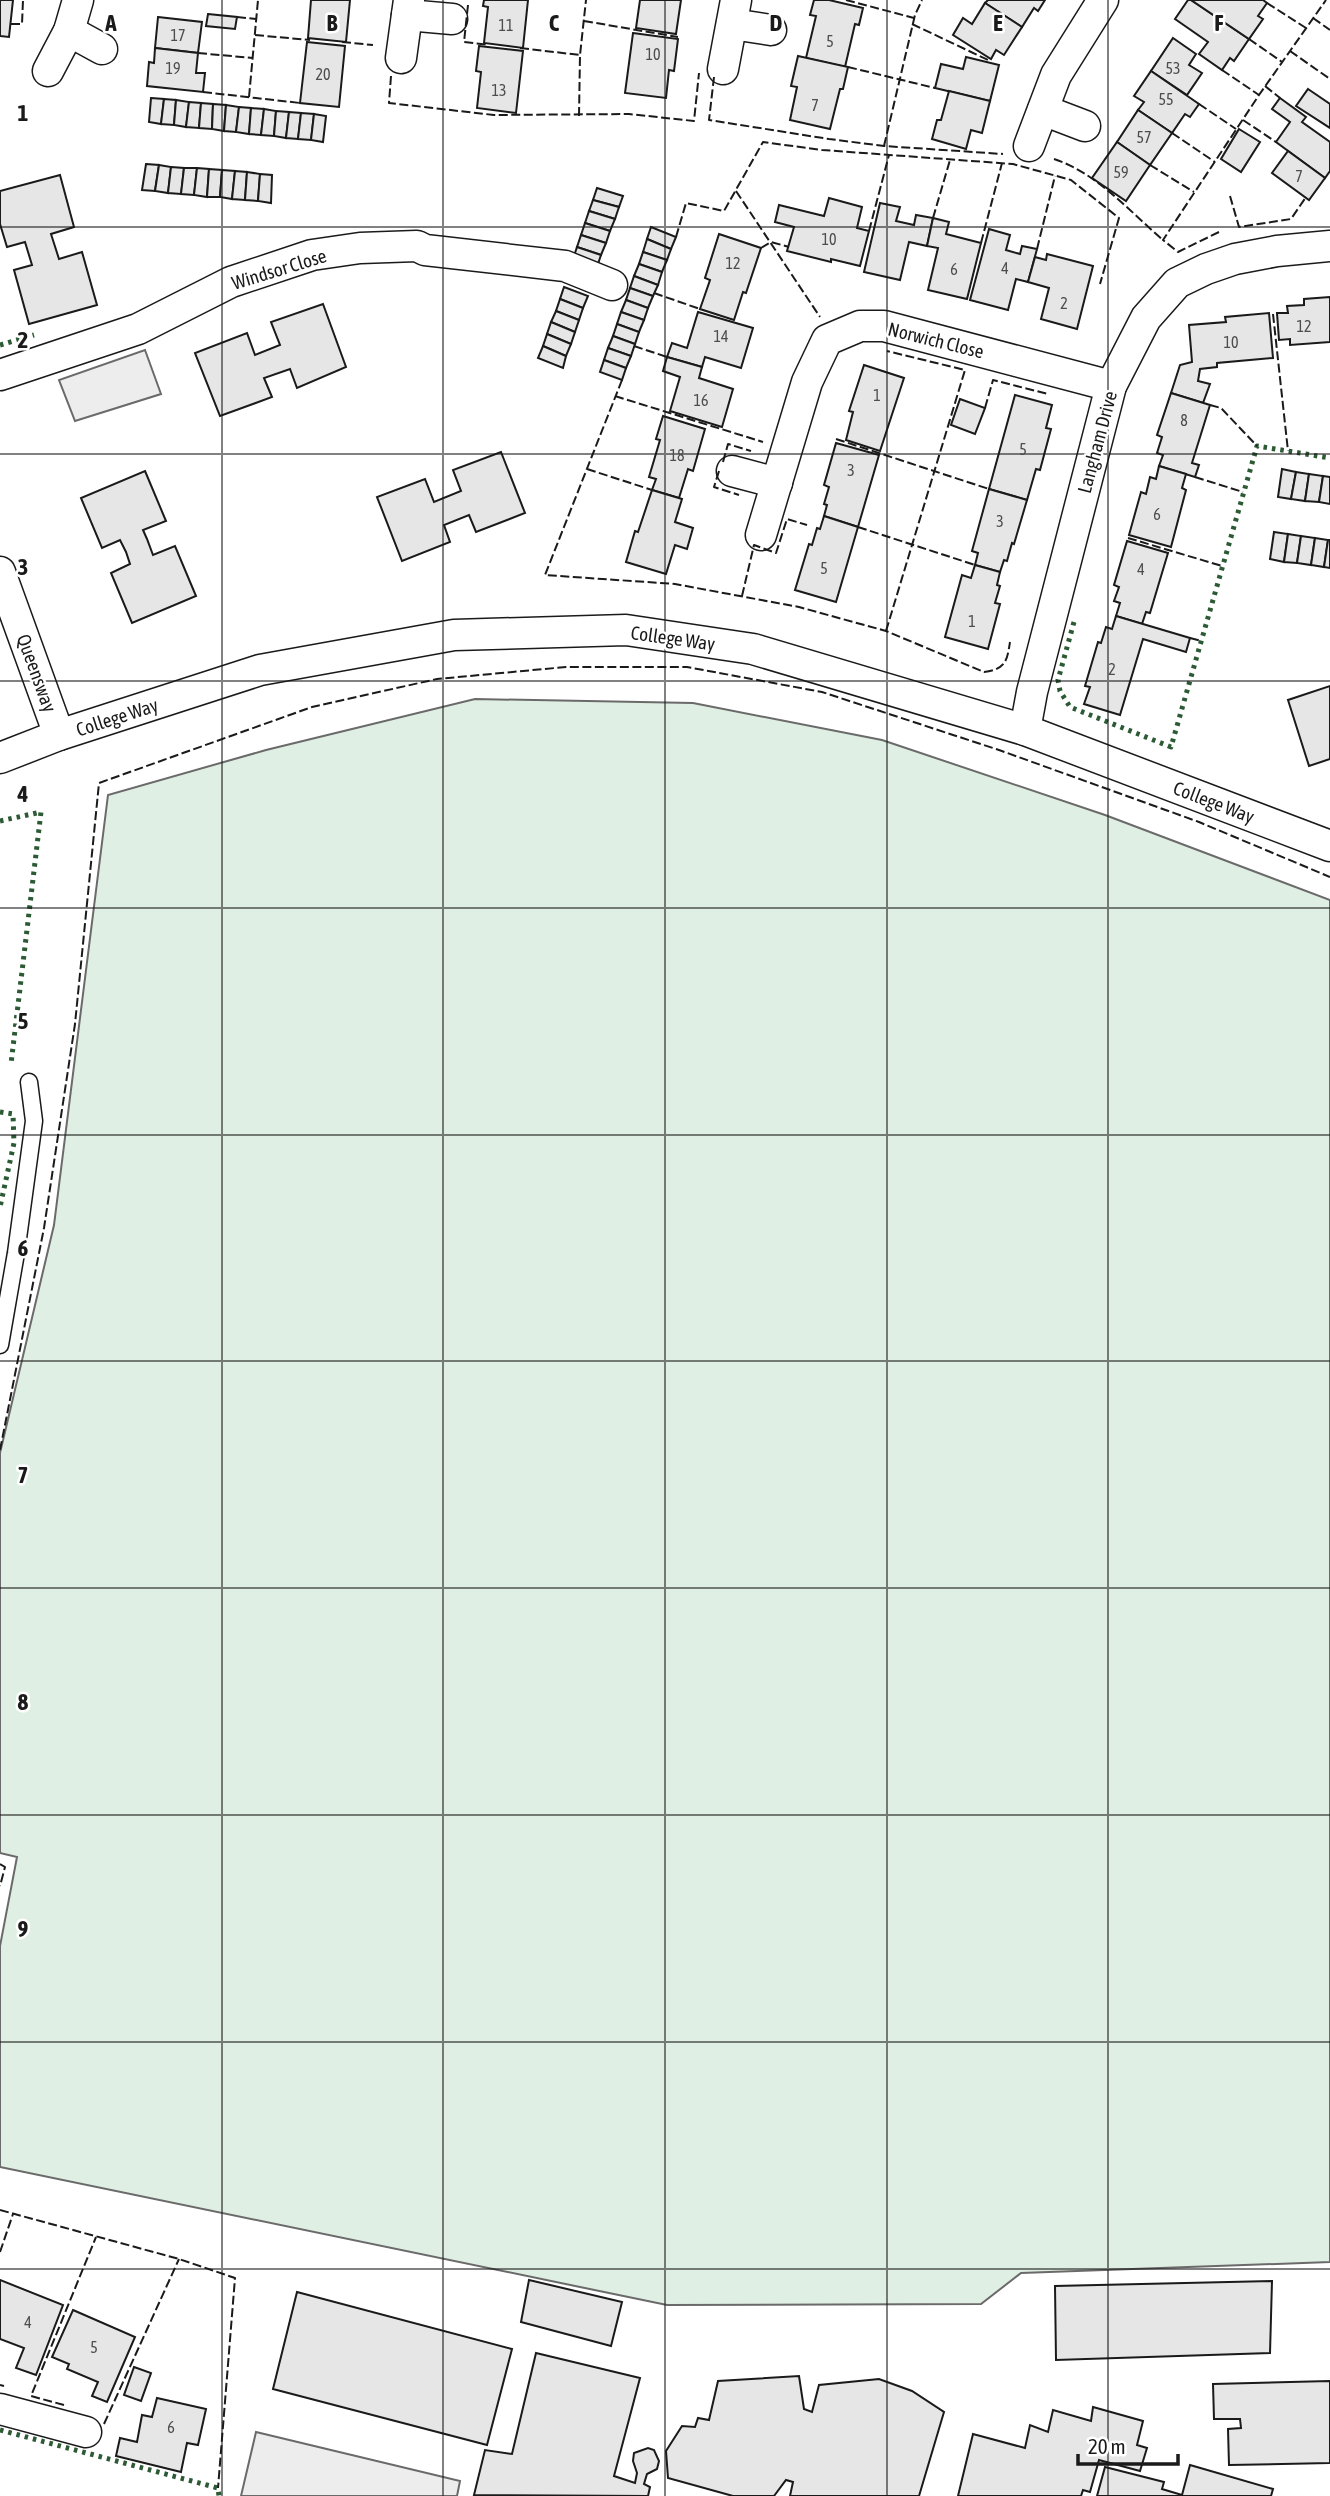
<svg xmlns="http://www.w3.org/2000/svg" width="1330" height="2496" font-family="'Asap Condensed',sans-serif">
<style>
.green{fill:#e0efe3;stroke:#6a6a6a;stroke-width:2}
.parking{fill:#ededed;stroke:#6a6a6a;stroke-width:2}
.building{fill:#e6e6e6;stroke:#1a1a1a;stroke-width:2}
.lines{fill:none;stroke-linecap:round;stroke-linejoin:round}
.service-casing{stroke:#1a1a1a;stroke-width:19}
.minor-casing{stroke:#1a1a1a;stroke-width:33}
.service{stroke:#fff;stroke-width:16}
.minor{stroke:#fff;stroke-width:30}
.hedge{stroke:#2b5a34;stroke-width:5;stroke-dasharray:3.5 5;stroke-linecap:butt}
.fence{stroke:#1a1a1a;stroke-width:2;stroke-dasharray:9 3.5;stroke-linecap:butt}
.grid{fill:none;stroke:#1a1a1a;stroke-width:2;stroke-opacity:0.55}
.labels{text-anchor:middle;stroke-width:5;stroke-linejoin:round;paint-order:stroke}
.number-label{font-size:16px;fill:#4d4d4d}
.street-label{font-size:19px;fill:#1a1a1a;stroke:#fff}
.grid-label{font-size:23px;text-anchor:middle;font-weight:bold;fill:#1a1a1a;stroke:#fff;stroke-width:5;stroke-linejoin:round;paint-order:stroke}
</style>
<rect width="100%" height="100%" fill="#fff"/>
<polygon class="green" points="475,699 693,703 882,740 1105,815 1330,900 1330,2262 1021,2273 981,2304 667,2305 0,2167 0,1946 17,1857 0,1853 0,1453 54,1225 108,795 266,750"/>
<g class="parking">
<polygon points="145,350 161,394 75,421 59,380"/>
<polygon points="256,2432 460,2481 457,2496 241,2496"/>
</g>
<g class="building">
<polygon points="0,0 13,0 9,37 0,36"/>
<polygon points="311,0 350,0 346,42 308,38"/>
<polygon points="484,0 528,0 523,48 484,43 488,7 483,6"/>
<polygon points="640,0 681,0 676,34 636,28"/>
<polygon points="814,0 829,0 863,8 859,25 855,24 845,67 806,58 816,16 810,15"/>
<polygon points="988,0 1045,0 1038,11 1034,8 1022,27 985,3"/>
<polygon points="1188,0 1191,0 1249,39 1234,61 1230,58 1222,70 1199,54 1208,42 1175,19"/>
<polygon points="1191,0 1263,0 1267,3 1258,16 1263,19 1249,39"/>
<polygon points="985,3 1022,27 1004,55 996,50 991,59 953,35 963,18 972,24"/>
<polygon points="208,14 237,17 235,29 206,26"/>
<polygon points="158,17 202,22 198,53 155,48"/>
<polygon points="633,33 678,39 674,71 669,70 666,98 625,93"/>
<polygon points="1173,38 1196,54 1189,65 1202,73 1187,95 1151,71"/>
<polygon points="307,42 345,46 339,107 300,103"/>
<polygon points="479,46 523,51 516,113 477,108 481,72 476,71"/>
<polygon points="155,48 198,53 196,73 205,73 203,92 147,86 149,62 154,63"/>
<polygon points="798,56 848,67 843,89 840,89 830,129 790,120 797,87 791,86"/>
<polygon points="966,57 999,65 990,101 935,88 941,64 963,69"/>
<polygon points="1151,71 1199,104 1190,117 1185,114 1172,133 1138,110 1144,102 1134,96"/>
<polygon points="1308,89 1330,104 1330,128 1296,106"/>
<polygon points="949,91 990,101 982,133 971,130 966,149 932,139 937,120 941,120"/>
<polygon points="151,98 164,99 161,124 149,122"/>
<polygon points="1280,98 1306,117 1302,122 1330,142 1330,171 1325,178 1276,142 1290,122 1272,109"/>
<polygon points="164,99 176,100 174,125 161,124"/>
<polygon points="176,100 189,102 186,127 174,125"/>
<polygon points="189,102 201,103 199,128 186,127"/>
<polygon points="201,103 213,104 212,129 199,128"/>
<polygon points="213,104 226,105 224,131 212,129"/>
<polygon points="226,105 239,107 236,132 224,131"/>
<polygon points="239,107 251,108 249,134 236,132"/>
<polygon points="251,108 264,109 261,135 249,134"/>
<polygon points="264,109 276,111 274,136 261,135"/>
<polygon points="1138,110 1172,133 1150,165 1117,142"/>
<polygon points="276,111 289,112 286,138 274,136"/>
<polygon points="289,112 301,113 298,139 286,138"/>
<polygon points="301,113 314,114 311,140 298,139"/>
<polygon points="314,114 326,116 323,142 311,140"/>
<polygon points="1239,129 1260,142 1241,172 1221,159"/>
<polygon points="1117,142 1150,165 1126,201 1092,178"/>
<polygon points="1288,151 1325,178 1309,200 1272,173"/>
<polygon points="146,164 159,165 155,191 142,190"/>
<polygon points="159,165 171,167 168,193 155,191"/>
<polygon points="171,167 184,168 181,194 168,193"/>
<polygon points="184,168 197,168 194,195 181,194"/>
<polygon points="197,168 209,169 207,197 194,195"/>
<polygon points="209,169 222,170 220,197 207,197"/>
<polygon points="222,170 235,171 232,199 220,197"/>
<polygon points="235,171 247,172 245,200 232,199"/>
<polygon points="247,172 260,174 258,201 245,200"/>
<polygon points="260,174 272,175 271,203 258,201"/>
<polygon points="60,175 74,227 51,234 59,259 82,252 97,305 29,324 14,270 32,265 25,242 7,247 0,224 0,191"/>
<polygon points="597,188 623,196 619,207 593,200"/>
<polygon points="829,198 862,207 857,228 869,231 860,266 831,259 831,262 787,251 794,227 775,222 779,205 824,216"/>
<polygon points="593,200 619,207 615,219 589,211"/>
<polygon points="880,203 900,207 896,221 914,225 916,215 933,218 927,246 909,242 900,280 864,272"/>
<polygon points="589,211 615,219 610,231 585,223"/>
<polygon points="933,218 949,222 946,234 981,243 967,299 928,290 938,248 927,246"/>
<polygon points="585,223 610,231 606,243 581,235"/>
<polygon points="651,227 676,237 671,249 647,239"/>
<polygon points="989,229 1010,235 1006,250 1020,254 1022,246 1037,249 1028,282 1016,279 1008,310 970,300"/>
<polygon points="719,234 761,248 746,293 743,292 734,320 700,309 710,280 705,278"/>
<polygon points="581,235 606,243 601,255 577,247"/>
<polygon points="647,239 671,249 667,260 643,252"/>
<polygon points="577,247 601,255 597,267 573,259"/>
<polygon points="643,252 667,260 662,272 639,264"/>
<polygon points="1047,254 1093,266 1077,329 1041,319 1049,288 1028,282 1035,257 1046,260"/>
<polygon points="639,264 662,272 658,285 634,276"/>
<polygon points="634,276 658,285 653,296 630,288"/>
<polygon points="564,287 588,296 583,308 560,299"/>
<polygon points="630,288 653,296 648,308 626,300"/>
<polygon points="1330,297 1330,342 1290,345 1290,339 1279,340 1277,313 1288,313 1287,306 1304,305 1304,299"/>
<polygon points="560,299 583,308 579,320 556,311"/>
<polygon points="626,300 648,308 644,320 621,312"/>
<polygon points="323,304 346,367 297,388 290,369 264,378 272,397 220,416 195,353 247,333 255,355 280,345 271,322"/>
<polygon points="556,311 579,320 575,332 551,322"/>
<polygon points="621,312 644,320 639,332 617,324"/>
<polygon points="698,312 753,328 741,368 705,357 702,367 667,357 672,343 687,348"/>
<polygon points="1269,313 1273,358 1217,363 1217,367 1200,369 1198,381 1210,384 1203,403 1171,393 1180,365 1192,362 1189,325 1226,322 1225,317"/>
<polygon points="551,322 575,332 571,344 547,334"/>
<polygon points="617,324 639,332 635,344 613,336"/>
<polygon points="547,334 571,344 566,356 543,346"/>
<polygon points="613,336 635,344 631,356 608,348"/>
<polygon points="543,346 566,356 563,368 538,358"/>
<polygon points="608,348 631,356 626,368 604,360"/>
<polygon points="667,357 702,367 699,378 733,389 722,427 670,411 680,377 663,371"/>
<polygon points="604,360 626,368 622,380 600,372"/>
<polygon points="864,365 904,378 880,451 846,440 853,412 849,411"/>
<polygon points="1171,393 1210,405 1192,463 1199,465 1195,477 1159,466 1163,455 1157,453 1162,437 1157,435"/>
<polygon points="1015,395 1052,405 1046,428 1051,429 1040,470 1036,469 1027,500 989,489"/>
<polygon points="960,399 985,408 975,434 951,425"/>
<polygon points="663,416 705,429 693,471 688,469 679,498 652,490 656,479 649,477 660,440 656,439"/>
<polygon points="836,443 879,455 858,527 824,516 827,505 824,504 829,487 824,485"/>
<polygon points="501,452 525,513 476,532 469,515 444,525 450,542 402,561 377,497 425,479 434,502 461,491 453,470"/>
<polygon points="1159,466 1186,474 1182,488 1186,490 1171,547 1129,535 1141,492 1146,494 1150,477 1156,479"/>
<polygon points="1282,469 1296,472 1291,499 1278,497"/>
<polygon points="145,471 166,521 143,530 147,539 153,555 175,546 196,596 132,623 111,573 130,564 126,552 120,540 102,548 81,498"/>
<polygon points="1296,472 1309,474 1305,501 1291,499"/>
<polygon points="1309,474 1323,476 1319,502 1305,501"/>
<polygon points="1323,476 1330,477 1330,504 1319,502"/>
<polygon points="989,489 1027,500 1014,544 1012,543 1007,561 1004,560 1000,572 975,565 978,553 972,551"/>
<polygon points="652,490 682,499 675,522 693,528 687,549 675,545 666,574 626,562 635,531 638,532"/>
<polygon points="824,516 858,527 836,602 795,590 809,544 812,545 817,528 820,529"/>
<polygon points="1274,532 1288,534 1284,562 1270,559"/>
<polygon points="1288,534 1301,536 1297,563 1284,562"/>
<polygon points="1301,536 1315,538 1311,565 1297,563"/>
<polygon points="1315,538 1328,540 1324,567 1311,565"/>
<polygon points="1328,540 1330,540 1330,568 1324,567"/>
<polygon points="1127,541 1168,553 1150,613 1146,612 1142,624 1116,616 1120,603 1114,601 1119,587 1114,585"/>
<polygon points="975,565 1000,572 997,585 1000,586 995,603 1000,604 988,649 945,637 962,575 971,578"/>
<polygon points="1116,616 1190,638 1186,652 1143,639 1120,715 1084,704 1090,687 1085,686 1098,642 1101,643 1106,627 1112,629"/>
<polygon points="1330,686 1330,759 1309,766 1288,700"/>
<polygon points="0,2280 63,2305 36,2375 16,2368 24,2348 0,2339"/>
<polygon points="529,2280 622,2302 611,2346 521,2322"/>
<polygon points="1272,2281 1270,2353 1056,2360 1055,2286"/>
<polygon points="297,2292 512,2349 487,2445 273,2389"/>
<polygon points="73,2310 135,2337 107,2402 92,2396 98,2382 67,2369 69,2364 52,2357"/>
<polygon points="536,2353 640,2378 614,2476 635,2483 637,2473 633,2461 634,2453 648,2448 654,2450 659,2461 657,2469 647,2474 644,2484 650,2487 648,2496 474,2495 485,2450 512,2454"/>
<polygon points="134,2367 151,2373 141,2401 124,2395"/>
<polygon points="799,2376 804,2409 812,2412 819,2385 879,2379 912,2391 944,2412 919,2496 790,2496 793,2482 786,2480 774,2496 733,2496 668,2478 666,2451 682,2426 695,2427 698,2418 709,2420 718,2381"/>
<polygon points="1330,2381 1330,2463 1229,2465 1228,2429 1241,2428 1240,2419 1214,2419 1213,2384"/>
<polygon points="157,2398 206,2409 198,2445 187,2443 181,2472 116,2456 120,2438 137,2442 142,2415 152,2417"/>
<polygon points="1093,2407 1143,2421 1137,2445 1147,2448 1140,2471 1099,2460 1090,2492 1083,2490 1081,2496 958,2496 973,2434 1025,2448 1030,2425 1048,2432 1053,2410 1091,2421"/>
<polygon points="1190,2465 1273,2489 1271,2496 1097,2496 1105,2467 1164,2482 1162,2489 1182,2495"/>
</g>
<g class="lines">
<defs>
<polyline id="service" points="0,1345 16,1253 34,1121 29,1082"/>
<g id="minor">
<polyline points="407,15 452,19"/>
<polyline points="732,24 771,30"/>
<polyline points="69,31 102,49"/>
<polyline points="401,58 409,0"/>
<polyline points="723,69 736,0"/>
<polyline points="48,71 69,31 78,0"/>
<polyline points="1043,110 1085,126"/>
<polyline points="1029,146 1056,75 1103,0"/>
<polyline points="0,375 138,329 231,282 312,255 360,248 417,246 425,250 565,266 612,285"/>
<polyline points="732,471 777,483"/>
<polyline points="761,535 807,382 827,340 860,326 884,326 1111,386"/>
<polyline points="0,572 59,735"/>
<polyline points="1025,730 1032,692 1111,386 1146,318 1177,283 1206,269 1235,259 1277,251 1330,246"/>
<polyline points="0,758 59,735 260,670 454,635 626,630 753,649 1025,730 1330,846"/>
<polyline points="0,2409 86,2432"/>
</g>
</defs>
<use href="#service" class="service-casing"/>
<use href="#minor" class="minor-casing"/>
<use href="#service" class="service"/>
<use href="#minor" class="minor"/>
<g class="hedge">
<polyline points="0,345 34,335"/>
<polyline points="1074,622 1058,680 1060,691 1070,707 1171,747 1257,446 1330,458"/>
<polyline points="0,821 41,812 11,1064"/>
<polyline points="0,1112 13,1114 14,1143 0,1207"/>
<polyline points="0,2430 218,2488 219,2496"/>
</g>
<g class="fence">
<polyline points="846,0 914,18"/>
<polyline points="1267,3 1306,28"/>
<polyline points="468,5 464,42 489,45"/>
<polyline points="237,17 257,19"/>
<polyline points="1313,18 1330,30"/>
<polyline points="584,21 678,37"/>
<polyline points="11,24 22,24 23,0"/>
<polyline points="912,24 988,60"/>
<polyline points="255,35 310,40"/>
<polyline points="1249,39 1282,62"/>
<polyline points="342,42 373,45"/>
<polyline points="520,48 580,55"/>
<polyline points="1290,51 1330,79"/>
<polyline points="198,53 253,58"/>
<polyline points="848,67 935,88"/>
<polyline points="1222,70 1259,95"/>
<polyline points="391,76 389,103 494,115 629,114 694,121 699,73"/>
<polyline points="714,77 709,120 829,139 884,146 1003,154"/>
<polyline points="1265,86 1280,98"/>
<polyline points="203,92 300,103"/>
<polyline points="249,97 258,0"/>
<polyline points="1199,104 1236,129"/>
<polyline points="579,116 580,55 586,0"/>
<polyline points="1243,120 1276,142"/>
<polyline points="1172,133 1215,162"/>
<polyline points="884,146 915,15 922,0"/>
<path d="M1054,159C1097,173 1129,211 1163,240"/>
<polyline points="1150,165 1194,192"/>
<polyline points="736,191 820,317"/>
<polyline points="1230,196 1239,227 1291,219 1306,197"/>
<polyline points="933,218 950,160"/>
<polyline points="869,231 889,155"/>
<polyline points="1219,232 1178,252 1163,240 1259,95 1326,0"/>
<polyline points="676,237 686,203 724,211 763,142 822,150 1013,164 1071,180 1119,218 1100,284"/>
<polyline points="981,243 1002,163"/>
<polyline points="761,248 771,242 789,247"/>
<polyline points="1037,249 1055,176"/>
<polyline points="654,293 700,309"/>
<polyline points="1273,314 1288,451"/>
<polyline points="634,346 667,357"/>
<path d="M622,380L545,575L675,584L799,607L886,631L984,672C1006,669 1007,661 1010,642"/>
<polyline points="615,396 763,442"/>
<polyline points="1210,405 1221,408 1257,446"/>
<polyline points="985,408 993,380 1048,394"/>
<polyline points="836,439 989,489"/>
<polyline points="723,462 728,444 751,451"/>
<polyline points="587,469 652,490"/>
<polyline points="719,471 714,487 739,495"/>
<polyline points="1195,477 1243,492"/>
<polyline points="858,527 975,565"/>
<polyline points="1128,538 1222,566"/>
<polyline points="742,596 754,545 776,553 787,519 807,525"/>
<polyline points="886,631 965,370 887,351"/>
<polyline points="1190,638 1202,641"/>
<polyline points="0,1450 44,1228 75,1024 99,783 312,707 437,679 566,667 687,667 822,692 999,750 1199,822 1330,877"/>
<polyline points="0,1864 5,1867 0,1886"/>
<polyline points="0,2210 179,2259 235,2278 218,2488"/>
<polyline points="0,2252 13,2214"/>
<polyline points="0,2385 4,2386"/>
<polyline points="64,2405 31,2396 96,2237"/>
<polyline points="104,2424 179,2259"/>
</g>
</g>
<path class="grid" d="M222,0V2496M443,0V2496M665,0V2496M887,0V2496M1108,0V2496M0,227H1330M0,454H1330M0,681H1330M0,908H1330M0,1135H1330M0,1361H1330M0,1588H1330M0,1815H1330M0,2042H1330M0,2269H1330"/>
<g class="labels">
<g class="number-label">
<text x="506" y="31">11</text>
<text x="178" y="41">17</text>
<text x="830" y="47">5</text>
<text x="653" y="60">10</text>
<text x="173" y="74">19</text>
<text x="1173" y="74">53</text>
<text x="323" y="80">20</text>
<text x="499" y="96">13</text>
<text x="1166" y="105">55</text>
<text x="815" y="111">7</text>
<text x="1144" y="143">57</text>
<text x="1121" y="178">59</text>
<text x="1299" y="182">7</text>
<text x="829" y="245">10</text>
<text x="733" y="269">12</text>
<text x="1005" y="274">4</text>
<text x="954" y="275">6</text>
<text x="1064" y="309">2</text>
<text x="1304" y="332">12</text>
<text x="721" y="342">14</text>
<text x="1231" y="348">10</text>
<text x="877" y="401">1</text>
<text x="701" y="406">16</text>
<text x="1184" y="426">8</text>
<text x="1023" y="455">5</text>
<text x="677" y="461">18</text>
<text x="851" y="476">3</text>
<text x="1157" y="520">6</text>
<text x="1000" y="527">3</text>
<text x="824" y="574">5</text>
<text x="1141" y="575">4</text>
<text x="972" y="627">1</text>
<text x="1112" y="675">2</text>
<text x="28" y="2328">4</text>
<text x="94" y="2353">5</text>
<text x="171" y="2433">6</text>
</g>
<g class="street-label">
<text transform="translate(279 269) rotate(-17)" y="7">Windsor Close</text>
<text transform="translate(936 340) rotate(14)" y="7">Norwich Close</text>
<text transform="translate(1097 442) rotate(-75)" y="7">Langham Drive</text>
<text transform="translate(673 638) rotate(8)" y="7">College Way</text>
<text transform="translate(37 673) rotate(70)" y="7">Queensway</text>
<text transform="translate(117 717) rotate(-18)" y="7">College Way</text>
<text transform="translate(1214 802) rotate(21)" y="7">College Way</text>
</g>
</g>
<g class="grid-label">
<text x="111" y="31">A</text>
<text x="332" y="31">B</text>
<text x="554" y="31">C</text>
<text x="776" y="31">D</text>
<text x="998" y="31">E</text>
<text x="1219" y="31">F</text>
<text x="23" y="121">1</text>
<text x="23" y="348">2</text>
<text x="23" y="575">3</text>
<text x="23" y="802">4</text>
<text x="23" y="1029">5</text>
<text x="23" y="1256">6</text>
<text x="23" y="1483">7</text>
<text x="23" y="1710">8</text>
<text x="23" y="1937">9</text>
</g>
<path d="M1078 2454v10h100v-10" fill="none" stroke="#1a1a1a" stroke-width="3.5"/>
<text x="1088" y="2454" font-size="21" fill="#1a1a1a" stroke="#ffffff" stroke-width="5" paint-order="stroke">20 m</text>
</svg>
